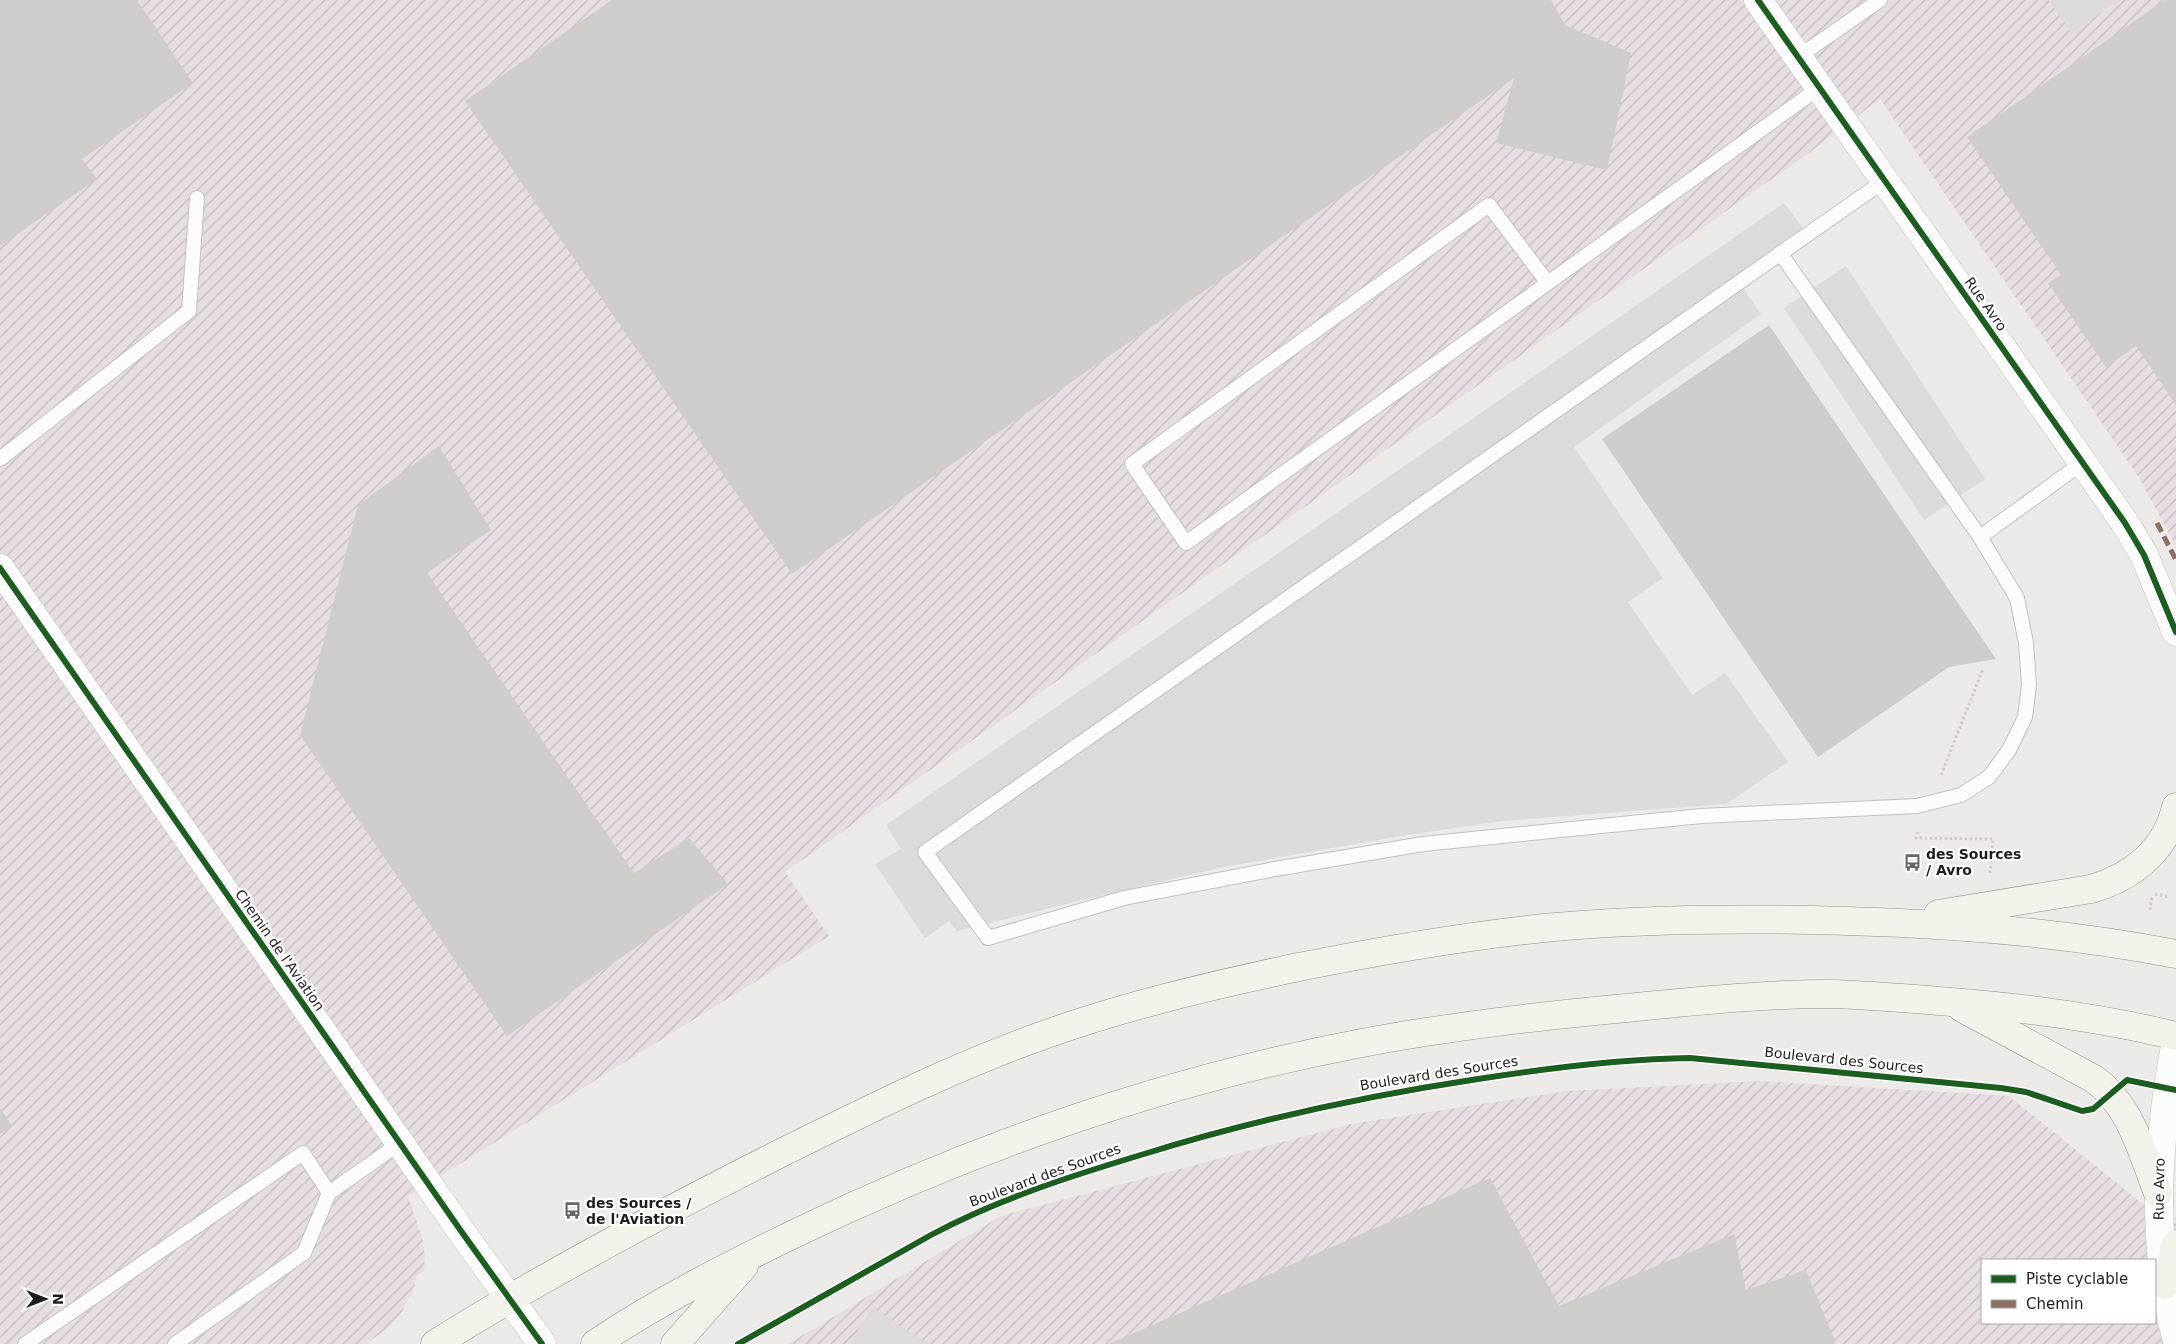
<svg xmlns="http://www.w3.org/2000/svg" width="2176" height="1344" font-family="'DejaVu Sans',sans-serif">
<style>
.industrial{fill:url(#industrial-furrows);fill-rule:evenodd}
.parking{fill:#dcdbda}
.building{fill:#cfcdcb}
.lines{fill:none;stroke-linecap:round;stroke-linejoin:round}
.service-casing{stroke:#c2c1c0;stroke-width:16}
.minor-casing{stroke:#c2c1c0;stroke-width:29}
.secondary-casing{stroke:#939482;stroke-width:29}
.path{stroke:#d5c9c8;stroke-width:3;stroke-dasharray:2.5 2.5;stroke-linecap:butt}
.service{stroke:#fcfcfc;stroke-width:14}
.minor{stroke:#fcfcfc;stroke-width:28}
.secondary{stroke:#f2f2eb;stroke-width:28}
.quiet{stroke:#8d6e63;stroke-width:5;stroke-dasharray:10 5;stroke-linecap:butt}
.cycleway-casing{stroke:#fff;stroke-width:9}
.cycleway{stroke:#1b5e20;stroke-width:6}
.labels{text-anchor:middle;stroke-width:4.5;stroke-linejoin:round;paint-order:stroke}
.street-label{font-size:14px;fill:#1e1e1e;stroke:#fff}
.poi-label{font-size:14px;font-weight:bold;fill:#1e1e1e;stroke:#fff;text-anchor:start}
</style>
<defs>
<pattern id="industrial-furrows" width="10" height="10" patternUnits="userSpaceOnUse" patternTransform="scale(1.25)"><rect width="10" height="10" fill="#e5dde2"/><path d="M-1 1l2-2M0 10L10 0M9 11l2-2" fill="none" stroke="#c4bdc1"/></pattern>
</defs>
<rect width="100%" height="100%" fill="#eceae8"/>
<g class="industrial">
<polygon points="0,0 2176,0 2176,546 2138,476 1880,99 1806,155 785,872 829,936 408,1196 422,1237 425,1255 424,1271 416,1276 414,1289 401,1313 392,1325 366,1344 0,1344"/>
<path d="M1761,1081L2009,1096L2159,1217H2176V1344H788L1001,1216L1351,1124L1567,1091ZM1982,1260H2155V1323H1982Z"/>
</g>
<g class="parking">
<polygon points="2048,0 2119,0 2072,33"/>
<polygon points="1784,203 1803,228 1735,276 1761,314 1574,447 1663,578 1628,602 1692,695 1725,673 1788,762 1726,804 1502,821 1395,837 1224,867 1107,894 957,931 949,921 925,938 875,864 901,849 886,825"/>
<polygon points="1846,266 1985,479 1924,520 1784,308"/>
<polygon points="872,1308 929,1344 849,1344"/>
</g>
<g class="building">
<polygon points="0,0 137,0 193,83 82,159 97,179 0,246"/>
<polygon points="612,0 1551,0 1565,25 1631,53 1607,170 1496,143 1514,78 792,574 465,101"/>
<polygon points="2165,0 2176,0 2176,405 2136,346 2106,367 2048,283 2061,275 1967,137"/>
<polygon points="1769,325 1996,659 1949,667 1818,757 1602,439"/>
<polygon points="439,446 491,530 427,573 634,873 689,838 728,884 507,1036 300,735 358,505"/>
<polygon points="0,1108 12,1126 0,1134"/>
<polygon points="1490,1178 1559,1306 1734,1234 1746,1290 1806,1270 1836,1344 1109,1344"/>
</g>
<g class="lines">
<defs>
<g id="service">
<polyline points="1798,57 1880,0"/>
<polyline points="1780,253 1980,537 2017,598 2026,643 2029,685 2025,717 2009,750 1989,777 1961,795 1917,806 1701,816 1423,844 1275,869 1124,898 988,938 925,852 1884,181"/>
<polyline points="1547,282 1489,205 1132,464 1186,543 1819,88"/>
<polyline points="0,459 189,311 197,198"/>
<polyline points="1980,537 2082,463"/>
<polyline points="25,1344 303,1153 329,1193"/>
<polyline points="175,1344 304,1253 329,1193 400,1143"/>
</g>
<g id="minor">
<polyline points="1758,0 2125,523 2144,555 2176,632"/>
<polyline points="0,568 461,1231 542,1344"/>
<path d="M2176,1041C2157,1140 2150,1239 2176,1337"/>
</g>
<g id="secondary">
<path d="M1938,914L2091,889C2133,877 2166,850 2176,807"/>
<path d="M1962,1008L2094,1079C2131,1105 2142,1153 2158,1193"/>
<polyline points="2165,1285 2176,1244"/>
<path d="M435,1344C545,1275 664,1212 781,1153C866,1111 951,1068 1041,1036C1121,1007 1206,987 1289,969C1373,952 1458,937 1544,928C1644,918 1746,918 1847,921C1957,924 2068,933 2176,954"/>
<path d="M595,1344C659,1301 728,1266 798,1232C977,1146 1166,1080 1362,1043C1446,1027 1531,1017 1616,1009C1688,1002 1759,994 1831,994C1867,995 1903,998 1939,1001C2019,1007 2098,1017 2176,1036"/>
<polyline points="675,1344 744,1266"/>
</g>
</defs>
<use href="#service" class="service-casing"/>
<use href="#minor" class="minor-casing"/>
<use href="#secondary" class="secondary-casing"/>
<g class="path">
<polyline points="1941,775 1983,669"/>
<polyline points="1918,832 1916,838 1993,839 1990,874"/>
<polyline points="2155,894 2169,897"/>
<polyline points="2150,910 2152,896"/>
</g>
<use href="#service" class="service"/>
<use href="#minor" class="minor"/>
<use href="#secondary" class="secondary"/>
<polyline class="quiet" points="2157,523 2176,560"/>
<defs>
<g id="cycleway">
<polyline points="1758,0 2125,523 2144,555 2176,632"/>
<polyline points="0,568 461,1231 542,1344"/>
<path d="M738,1344L931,1235C998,1199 1071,1176 1144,1154C1254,1120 1365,1096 1478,1079C1548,1068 1619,1059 1690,1058L2001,1088L2026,1092L2082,1111L2093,1109L2127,1080L2176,1090"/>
</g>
</defs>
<use href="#cycleway" class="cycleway-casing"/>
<use href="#cycleway" class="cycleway"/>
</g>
<defs>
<symbol id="bus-bare" viewBox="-9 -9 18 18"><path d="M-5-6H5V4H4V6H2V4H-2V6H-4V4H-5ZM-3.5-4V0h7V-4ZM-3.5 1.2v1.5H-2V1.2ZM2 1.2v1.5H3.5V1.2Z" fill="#666565" stroke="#fff" stroke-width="2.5" paint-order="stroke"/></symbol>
</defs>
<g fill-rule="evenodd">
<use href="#bus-bare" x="1900" y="850" width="25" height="25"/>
<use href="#bus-bare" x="560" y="1198" width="25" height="25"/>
</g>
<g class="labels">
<g class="street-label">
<text transform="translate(1986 304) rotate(55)" y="5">Rue Avro</text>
<text transform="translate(280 950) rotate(55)" y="5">Chemin de l'Aviation</text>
<text transform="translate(1844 1060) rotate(6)" y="5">Boulevard des Sources</text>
<text transform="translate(1439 1073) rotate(-9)" y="5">Boulevard des Sources</text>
<text transform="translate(1045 1175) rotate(-20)" y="5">Boulevard des Sources</text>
<text transform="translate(2159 1189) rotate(-89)" y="5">Rue Avro</text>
</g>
<g class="poi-label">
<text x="1926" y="859">des Sources<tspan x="1926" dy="16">/ Avro</tspan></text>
<text x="586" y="1208">des Sources /<tspan x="586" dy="16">de l'Aviation</tspan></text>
</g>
</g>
<rect x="1981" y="1259" width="175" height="65" fill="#ffffff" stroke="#a5a5a5"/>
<rect x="1991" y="1275" width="25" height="8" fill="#1b5e20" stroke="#a5a5a5"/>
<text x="2026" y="1284" font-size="15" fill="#1e1e1e">Piste cyclable</text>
<rect x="1991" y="1300" width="25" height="8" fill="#8d6e63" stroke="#a5a5a5"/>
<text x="2026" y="1309" font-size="15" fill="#1e1e1e">Chemin</text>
<g transform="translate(45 1299) rotate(90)" stroke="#ffffff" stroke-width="4" paint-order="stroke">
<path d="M0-4L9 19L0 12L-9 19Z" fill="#1e1e1e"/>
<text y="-8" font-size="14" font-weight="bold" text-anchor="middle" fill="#1e1e1e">N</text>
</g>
</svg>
